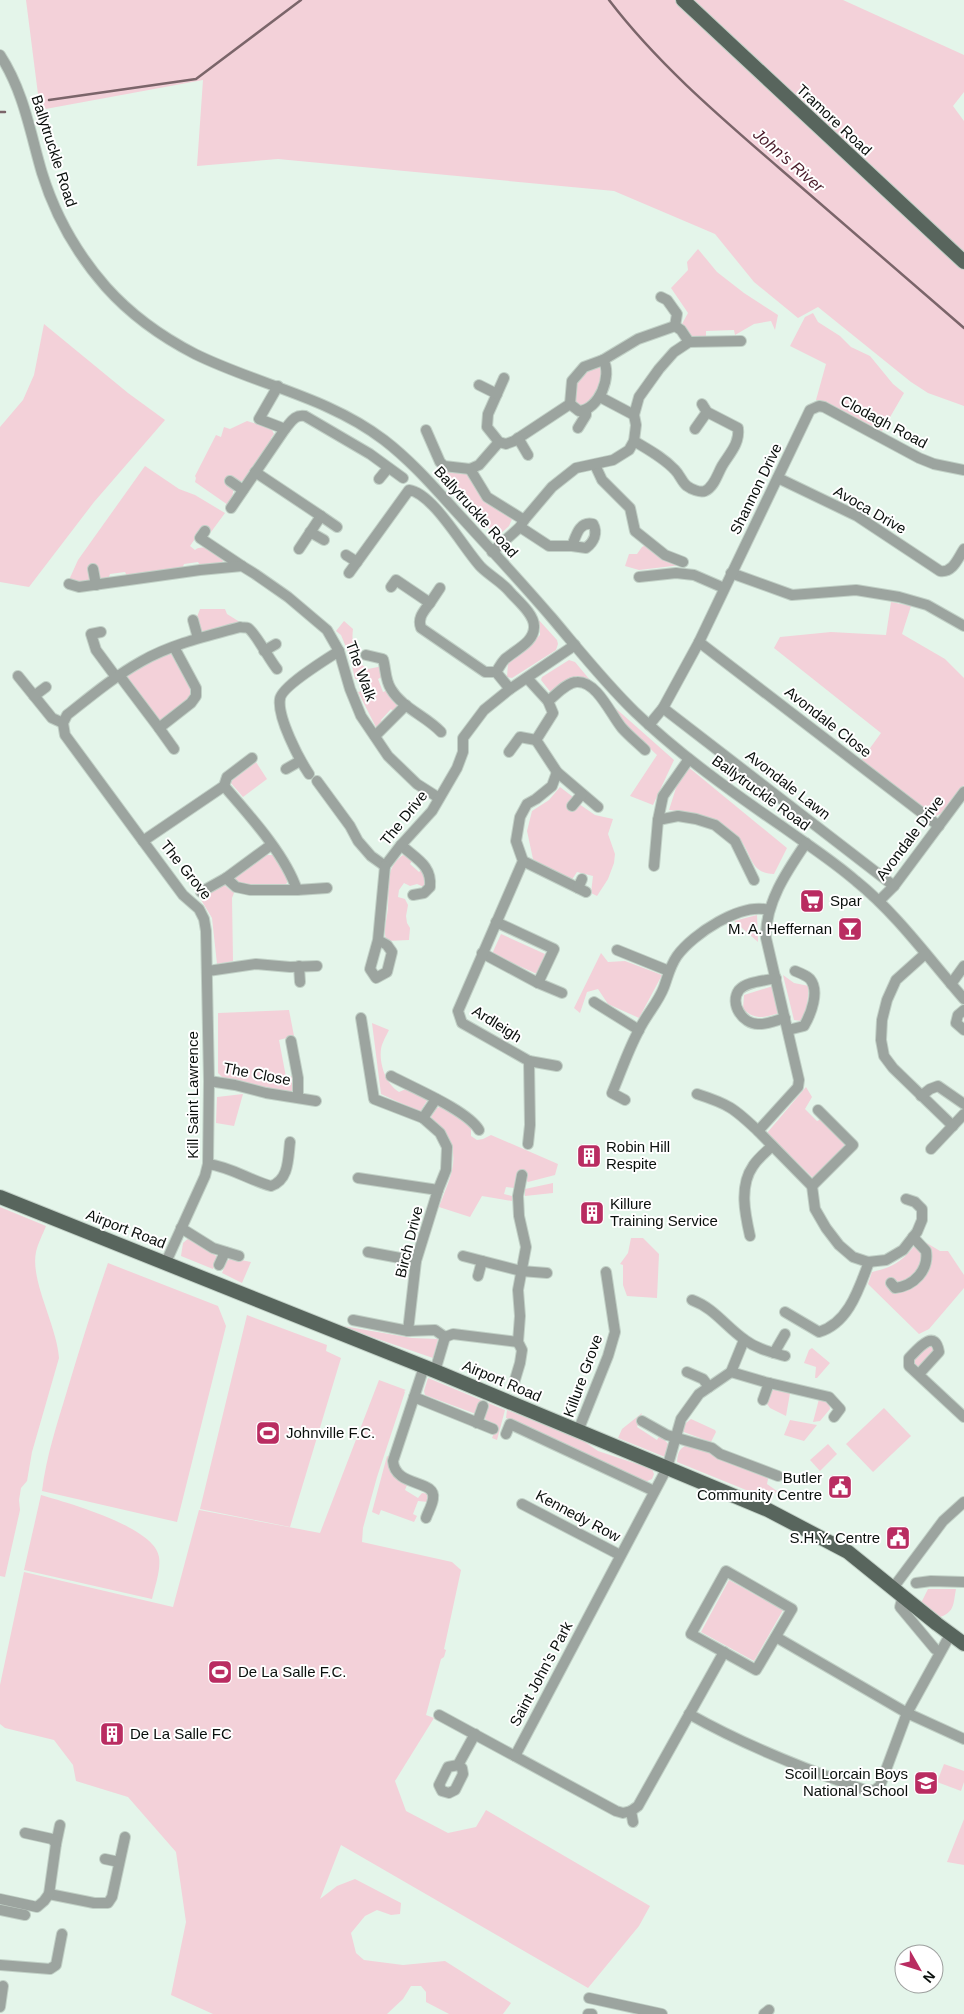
<svg xmlns="http://www.w3.org/2000/svg" width="964" height="2014" font-family="Arial,sans-serif">
<style>
.green{fill:#f3d1d9}
.lines{fill:none;stroke-linecap:round;stroke-linejoin:round}
.stream{stroke:#7b656a;stroke-width:2.5}
.minor-casing{stroke:#c1d0c6;stroke-width:12}
.major-casing{stroke:#c1d0c6;stroke-width:16}
.minor{stroke:#9ca49f;stroke-width:10}
.major{stroke:#58655d;stroke-width:14}
.labels{text-anchor:middle;stroke-width:4;stroke-linejoin:round;paint-order:stroke}
.street-label{font-size:15px;fill:#0a0f0c;stroke:#fff}
.poi-label{font-size:15px;fill:#0a0f0c;stroke:#fff;text-anchor:start}
.water-label{font-size:16px;font-style:italic;fill:#4a1c2a;stroke:#fff}
</style>
<rect width="100%" height="100%" fill="#e4f5ea"/>
<g class="green">
<polygon points="26,0 843,0 964,55 964,92 953,106 964,121 964,406 928,393 911,382 818,307 798,318 754,282 715,234 614,191 278,159 197,166 203,80 40,110"/>
<polygon points="698,249 717,272 744,293 778,315 775,330 771,321 754,324 735,335 734,330 706,331 706,337 693,338 682,324 688,313 671,288 688,270 687,262"/>
<polygon points="813,313 818,322 840,336 851,347 870,356 893,384 904,393 882,431 825,403 816,400 826,364 790,346 805,317"/>
<polygon points="44,324 128,393 165,420 94,502 29,587 0,582 0,427 23,400 34,375"/>
<path d="M601,366L604,369L600,390L585,408L573,400C577,376 577,372 601,366Z"/>
<path d="M247,421L271,428L274,434L271,438L273,440L245,479L240,482L236,480C232,492 235,493 228,505L195,482L196,478L195,476L216,435L221,437L224,427L230,429Z"/>
<path d="M145,466L179,489L195,495L225,513L211,532L203,527L190,546L195,550C203,543 219,552 223,561L220,565L201,567L198,562L184,564L182,569L127,576L125,572L110,574L108,579H91L90,582L80,583L69,580L78,560Z"/>
<polygon points="440,469 461,470 467,473 513,517 509,526 497,537 450,486"/>
<polygon points="646,545 681,565 639,570 625,566 629,554 637,554 642,547"/>
<polygon points="891,602 911,606 902,634 945,659 964,678 964,785 944,812 936,816 928,813 860,762 881,733 774,648 780,637 831,632 886,635"/>
<polygon points="200,609 225,609 227,614 243,624 202,635 197,617"/>
<polygon points="537,618 557,640 558,644 556,650 512,678 507,677 508,664 540,635 540,629"/>
<path d="M344,621L353,629C352,637 352,646 358,652L359,663L368,669L383,666V676L378,679L383,692L388,690L399,707L395,714L391,709L381,720L384,724L377,729L358,692L362,691L359,679H355L352,666L356,665L351,651L348,652L341,635L336,631Z"/>
<polygon points="170,652 191,689 190,698 160,721 126,676"/>
<polygon points="569,660 575,662 590,680 581,678 552,694 541,680 542,677"/>
<polygon points="613,706 674,760 653,805 630,796 657,755 625,725"/>
<polygon points="256,762 267,779 243,797 230,782"/>
<path d="M687,766L787,848L774,874C748,873 753,853 739,839C734,833 725,825 718,822C704,814 685,812 669,810L676,788Z"/>
<polygon points="560,787 573,797 567,807 572,811 579,804 595,815 613,819 608,834 615,854 614,863 608,879 597,896 591,893 593,876 577,872 571,881 533,859 527,831 532,811 549,800"/>
<polygon points="267,855 273,855 287,878 287,883 283,886 243,886 236,882 235,877"/>
<path d="M403,855L413,860L410,864L419,872L422,869L428,880L424,887L417,884L410,886L404,883L399,890L398,897L405,899L408,905L406,916L407,923L410,928L409,940L387,941C382,932 388,916 388,906C389,895 387,880 391,870C393,865 398,858 403,855Z"/>
<polygon points="223,884 234,893 232,898 233,961 217,964 212,918 200,898"/>
<polygon points="757,915 758,942 734,921"/>
<polygon points="501,934 545,954 537,974 492,954"/>
<polygon points="601,953 608,962 625,961 662,975 639,1018 608,1004 598,989 587,992 580,1013 574,1008"/>
<polygon points="783,975 794,983 809,986 806,1016 801,1021 794,1020"/>
<path d="M773,986L780,1013C765,1017 756,1021 743,1009L744,995Z"/>
<polygon points="289,1010 294,1036 279,1040 286,1077 294,1076 294,1091 291,1093 266,1090 222,1077 218,1073 218,1013"/>
<path d="M372,1023L389,1030C386,1036 382,1043 381,1049C379,1064 386,1084 399,1092L408,1088L428,1099L420,1112L381,1094Z"/>
<polygon points="806,1087 812,1097 805,1109 817,1121 822,1119 847,1143 813,1178 767,1133"/>
<polygon points="243,1094 234,1126 216,1123 217,1097"/>
<path d="M442,1106L471,1124V1136L477,1140L483,1139L491,1135L558,1164L555,1175L528,1182L519,1173L514,1188L506,1187L504,1194L512,1196V1201L482,1196L470,1217L439,1207C454,1168 465,1150 431,1117L437,1108Z"/>
<polygon points="553,1183 553,1193 525,1196 525,1189"/>
<path d="M0,1207L46,1226C43,1234 38,1243 36,1252C30,1281 57,1326 59,1358L32,1452L27,1481L21,1488L19,1500L20,1510L5,1577L0,1576Z"/>
<polygon points="190,1237 219,1258 213,1269 181,1256 183,1243"/>
<polygon points="631,1238 643,1238 659,1254 657,1298 627,1296 623,1285 623,1265 620,1264 628,1253"/>
<path d="M920,1239L940,1251H948L964,1275V1288L929,1329L919,1334L868,1284L872,1272C898,1266 904,1259 920,1239Z"/>
<polygon points="231,1258 251,1262 242,1283 222,1273 227,1261"/>
<path d="M108,1263L218,1306L226,1326L177,1522L42,1491C46,1457 57,1424 67,1391C80,1348 93,1305 108,1263Z"/>
<polygon points="247,1315 327,1345 326,1351 341,1358 290,1527 200,1509"/>
<polygon points="337,1325 412,1338 438,1339 433,1358"/>
<polygon points="929,1345 935,1348 935,1351 921,1368 913,1363 913,1360"/>
<polygon points="812,1348 830,1363 817,1378 815,1378 816,1367 804,1363 809,1350"/>
<polygon points="428,1378 505,1410 497,1440 492,1438 496,1428 488,1422 484,1417 425,1395 424,1391"/>
<polygon points="379,1380 406,1390 404,1391 405,1392 377,1477 363,1528 362,1542 452,1562 461,1570 444,1649 446,1650 444,1657 441,1659 426,1715 434,1718 395,1781 406,1811 448,1833 476,1827 486,1810 650,1906 639,1926 588,1988 341,1845 320,1899 337,1886 355,1879 401,1903 400,1914 391,1915 377,1910 365,1916 351,1933 356,1953 364,1960 403,1965 445,1961 511,2003 503,2014 449,2014 426,2002 426,1992 421,1986 411,1986 403,1999 387,2014 213,2014 171,1995 186,1922 176,1852 128,1797 76,1781 73,1765 54,1740 5,1728 0,1724 0,1685 24,1572 173,1607 199,1510 320,1533"/>
<polygon points="775,1389 790,1393 786,1416 770,1408 767,1404 772,1390"/>
<polygon points="819,1399 829,1402 830,1409 820,1421 813,1422"/>
<polygon points="884,1408 911,1436 873,1472 846,1444"/>
<polygon points="507,1410 582,1440 598,1451 652,1469 654,1474 652,1479 645,1482 506,1418"/>
<polygon points="642,1413 637,1427 657,1440 660,1435 669,1445 665,1457 618,1438 622,1429"/>
<polygon points="691,1419 715,1430 716,1432 711,1442 681,1431 681,1427"/>
<polygon points="790,1420 817,1425 804,1441 784,1435"/>
<polygon points="828,1444 837,1454 820,1471 810,1460"/>
<path d="M687,1445L695,1446L765,1475L768,1479L767,1484L777,1491L768,1499L677,1462C678,1454 678,1449 687,1445Z"/>
<path d="M387,1456L390,1457C389,1473 394,1477 407,1485L405,1490L418,1498L422,1493L429,1494L428,1502L418,1501L413,1514L417,1516L414,1522L381,1510L379,1515L372,1512Z"/>
<path d="M41,1495C68,1503 155,1527 159,1557C161,1570 155,1586 152,1599L24,1570Z"/>
<polygon points="729,1580 783,1610 754,1661 701,1632"/>
<path d="M928,1589H956C953,1605 955,1612 938,1618L921,1603Z"/>
<polygon points="944,1764 964,1771 964,1782 961,1791 937,1782"/>
<polygon points="964,1819 964,1865 947,1862"/>
</g>
<g class="lines">
<g class="stream">
<path d="M609,0C657,63 718,115 778,167C840,220 902,274 964,328"/>
<polyline points="49,100 196,79 301,0"/>
<polyline points="0,112 5,112"/>
</g>
<defs>
<g id="minor">
<path d="M0,55C24,92 30,132 42,173C55,215 77,254 106,287C131,315 162,337 195,354C258,385 328,397 384,440C414,463 438,492 463,519C493,552 523,584 552,618C579,650 605,683 635,712C680,755 732,792 783,827C808,845 833,861 856,881C897,914 929,959 964,999"/>
<polyline points="661,297 667,300 677,314 675,326"/>
<polyline points="504,378 488,414 487,427 499,442 506,444 514,441 570,404"/>
<polyline points="479,385 497,394"/>
<path d="M278,386L259,419L285,429C291,422 295,414 305,416L370,454L403,478"/>
<polyline points="600,397 634,415"/>
<polyline points="570,404 572,381 584,367 603,360 638,339 675,326 681,330 689,342"/>
<path d="M570,404L579,411C599,410 613,375 603,360"/>
<polyline points="578,428 586,415 586,410"/>
<polyline points="695,429 707,412"/>
<polyline points="426,430 440,462 444,466 470,469 479,465 499,442"/>
<polyline points="518,438 528,455"/>
<path d="M634,441C649,450 664,458 675,470C680,475 682,482 687,486C691,489 700,493 705,491C714,487 717,475 722,466C729,454 740,444 738,428L707,412L702,404"/>
<polyline points="595,465 602,480 630,508 635,531 665,555 683,562"/>
<polyline points="470,469 487,497 524,520 520,527 492,552"/>
<polyline points="255,472 321,516 299,549"/>
<path d="M778,478L857,516L940,571C953,573 958,558 964,549"/>
<polyline points="379,479 388,468"/>
<polyline points="230,481 243,490"/>
<polyline points="231,508 285,429"/>
<polyline points="321,516 337,527"/>
<polyline points="524,520 552,487 576,468 613,460 629,450 634,441 636,425 634,415 639,397 659,369 674,352 689,342 741,341"/>
<path d="M520,527L549,546H572C576,536 579,521 593,524C598,533 594,542 586,548L572,546"/>
<polyline points="205,531 200,538 242,566"/>
<polyline points="310,532 324,540"/>
<polyline points="346,555 357,562"/>
<polyline points="93,569 96,585"/>
<path d="M349,573L409,490C433,493 464,549 481,567C490,576 502,582 510,592C518,601 534,614 534,626C535,642 515,650 505,659C501,663 499,668 496,672L510,689"/>
<polyline points="731,573 792,595 856,590 899,597 927,605 964,626"/>
<polyline points="639,577 676,573 694,575 724,588"/>
<polyline points="69,584 79,587 200,570 242,566 255,574 288,597 327,630 339,651 350,689 361,716 388,756 417,784 439,798"/>
<path d="M391,587L396,580L430,603C424,611 417,618 421,628L485,672H496"/>
<polyline points="430,603 440,588"/>
<polyline points="193,620 198,638"/>
<polyline points="101,632 91,634 96,650 116,677"/>
<polyline points="699,642 939,826"/>
<polyline points="264,651 276,644"/>
<path d="M366,655L383,659C386,669 385,680 391,689C402,708 426,716 441,732"/>
<polyline points="119,675 159,728 191,703 196,696 196,688 174,647"/>
<polyline points="18,676 52,718 63,723"/>
<polyline points="527,678 548,701 553,713 536,740 557,772 598,807"/>
<polyline points="34,696 46,687"/>
<path d="M548,701C556,695 567,682 577,682C597,681 611,715 622,728C629,736 638,743 645,750"/>
<polyline points="663,708 894,886"/>
<polyline points="649,725 663,708 699,642 810,410 819,406 824,407 919,458 934,464 964,470"/>
<polyline points="159,728 174,749"/>
<polyline points="375,736 406,705"/>
<polyline points="509,752 520,737 536,740"/>
<polyline points="286,769 300,761"/>
<path d="M309,774C299,759 277,717 280,699C281,687 328,658 339,651"/>
<polyline points="317,781 350,826 358,841 371,856 385,866"/>
<path d="M224,786C249,815 285,854 297,890L327,888"/>
<polyline points="572,806 582,794"/>
<polyline points="658,820 678,816 696,819 715,825 735,841 754,880"/>
<path d="M143,841L65,735L63,723L67,715C91,696 115,676 142,661C172,644 207,636 240,627C243,628 246,627 248,628C255,632 270,661 277,669"/>
<path d="M806,843C787,871 765,903 766,938L799,1080L798,1087L758,1131L812,1186L815,1209L826,1228L839,1245L853,1257L868,1262L886,1260L903,1250L917,1232L922,1220V1209L915,1202L906,1199"/>
<polyline points="271,845 226,878 236,887 250,890 297,890"/>
<path d="M401,845C416,859 432,865 430,887L424,893L413,895"/>
<polyline points="523,861 586,892"/>
<polyline points="385,866 401,845 432,811 457,768 463,752 463,738 484,710 510,689 575,645"/>
<polyline points="654,866 658,820 663,796 689,759"/>
<polyline points="578,888 582,879"/>
<polyline points="201,892 226,878"/>
<polyline points="879,901 894,886 964,792"/>
<polyline points="378,940 370,969 376,978 387,972 392,952 387,945 378,940 385,866"/>
<polyline points="617,950 669,971"/>
<polyline points="482,953 538,983 554,949 496,922"/>
<polyline points="925,954 896,980 887,1000 882,1020 881,1040 884,1056 893,1068 953,1126"/>
<polyline points="299,966 300,982"/>
<polyline points="208,971 256,964 290,967 317,966"/>
<path d="M776,978C765,981 747,981 739,990C729,1004 743,1024 758,1024C766,1025 777,1020 785,1018"/>
<polyline points="538,983 562,993"/>
<polyline points="951,984 964,966"/>
<polyline points="594,1002 639,1030"/>
<polyline points="964,1010 958,1015 956,1023 964,1030"/>
<polyline points="361,1018 374,1099 423,1118 440,1133 447,1147 446,1170 438,1190 416,1261 408,1331"/>
<path d="M788,1030L804,1026C811,1014 820,991 810,979C806,975 800,973 795,971"/>
<polyline points="291,1041 298,1078 298,1097"/>
<polyline points="529,1061 557,1066"/>
<path d="M391,1076C413,1088 467,1110 479,1130"/>
<polyline points="209,1081 235,1085 266,1093 316,1101"/>
<path d="M697,1094C728,1104 734,1108 758,1131"/>
<polyline points="921,1096 930,1089 938,1086 964,1104"/>
<path d="M625,1100L612,1093C621,1072 628,1050 639,1030C646,1015 658,1003 664,987C668,976 670,966 677,956C693,934 741,902 769,910"/>
<polyline points="423,1118 436,1099"/>
<polyline points="528,1144 530,1125 529,1061 462,1023 458,1011 523,861 516,841 520,817 527,804 536,799 552,786 557,772"/>
<polyline points="931,1149 964,1114"/>
<path d="M208,1164C231,1167 249,1180 271,1186C289,1180 288,1159 290,1142"/>
<polyline points="358,1178 438,1190"/>
<polyline points="812,1186 853,1145 818,1110"/>
<polyline points="181,1228 213,1248 239,1256"/>
<path d="M750,1236C745,1214 739,1186 753,1166C758,1158 766,1152 772,1146"/>
<polyline points="368,1252 416,1261"/>
<polyline points="463,1256 521,1271 547,1273"/>
<polyline points="166,1262 205,1176 208,1164 209,1081 206,931 204,919 199,909 183,895 143,841 224,786 227,777 252,758"/>
<polyline points="219,1265 225,1252"/>
<polyline points="478,1276 482,1261"/>
<path d="M891,1283L895,1288C914,1286 929,1270 926,1251L913,1237"/>
<path d="M692,1300C714,1308 726,1327 745,1340C757,1349 771,1352 785,1356"/>
<path d="M785,1312L819,1332C849,1323 859,1288 869,1262"/>
<polyline points="353,1320 408,1331 435,1330 445,1337"/>
<polyline points="445,1337 453,1334 518,1342"/>
<polyline points="774,1353 785,1334"/>
<path d="M424,1367L393,1461C395,1488 437,1479 433,1499C432,1506 428,1512 426,1518"/>
<polyline points="435,1371 445,1337"/>
<polyline points="687,1372 703,1379 709,1387"/>
<polyline points="731,1372 765,1382 829,1397 840,1409 834,1417"/>
<path d="M919,1374L939,1352C935,1327 917,1350 909,1358V1366L964,1417"/>
<polyline points="514,1383 520,1363 522,1350 518,1342 520,1316 518,1290 526,1247 519,1216 518,1196 522,1175"/>
<polyline points="414,1397 493,1429"/>
<polyline points="763,1400 769,1383"/>
<polyline points="642,1421 667,1435 712,1448 720,1454 778,1476"/>
<polyline points="477,1423 483,1406"/>
<polyline points="578,1431 608,1356 615,1332 606,1272"/>
<polyline points="506,1434 510,1424 654,1491"/>
<polyline points="522,1504 620,1555"/>
<polygon points="726,1571 792,1609 756,1670 691,1634"/>
<polyline points="916,1583 931,1581 964,1582"/>
<polyline points="893,1588 943,1521 964,1502"/>
<polyline points="903,1596 900,1607 935,1649"/>
<polyline points="776,1637 907,1713 964,1739"/>
<path d="M689,1714C746,1746 806,1770 868,1791L875,1790L880,1786L907,1713L950,1635"/>
<polyline points="439,1715 616,1811 623,1813 631,1811"/>
<polyline points="515,1756 667,1468 681,1419 699,1394 731,1372 744,1340"/>
<polyline points="458,1765 448,1767 439,1785 442,1791 449,1793 455,1790 463,1774 462,1768 458,1765 475,1734"/>
<polyline points="633,1822 631,1811 638,1806 724,1652"/>
<polyline points="56,1844 60,1825"/>
<polyline points="105,1859 119,1862"/>
<polyline points="49,1894 94,1903 108,1903 112,1897 125,1837"/>
<polyline points="0,1899 37,1907 44,1901 49,1894 56,1844 52,1839 25,1833"/>
<polyline points="0,1910 25,1915"/>
<polyline points="0,1965 50,1969 56,1965 62,1934"/>
<polyline points="589,1998 662,2014"/>
<polyline points="0,2007 3,1986"/>
<polyline points="588,2014 592,2014"/>
<polyline points="764,2014 769,2010"/>
</g>
<g id="major">
<polyline points="683,0 964,262"/>
<polyline points="0,1197 435,1371 768,1510 848,1552 937,1624 964,1644"/>
</g>
</defs>
<use href="#minor" class="minor-casing"/>
<use href="#major" class="major-casing"/>
<use href="#minor" class="minor"/>
<use href="#major" class="major"/>
</g>
<defs>
<symbol id="supermarket-square" viewBox="-11 -11 22 22"><rect x="-9" y="-9" width="18" height="18" rx="4" fill="#b92c61" stroke="#fff"/><path d="M-6-5.5h2.5l.6 2H6L4.5 2H-2.5L-4.4-4H-6ZM-1.5 3.2a1.3 1.3 0 1 0 .1 0ZM3 3.2a1.3 1.3 0 1 0 .1 0Z" fill="#fff"/></symbol>
<symbol id="bar-square" viewBox="-11 -11 22 22"><rect x="-9" y="-9" width="18" height="18" rx="4" fill="#b92c61" stroke="#fff"/><path d="M-6-5H6L.8 .8V4.5H3.5V6h-7V4.5H-.8V.8Z" fill="#fff"/></symbol>
<symbol id="building-square" viewBox="-11 -11 22 22"><rect x="-9" y="-9" width="18" height="18" rx="4" fill="#b92c61" stroke="#fff"/><path d="M-4-6H4V6H1V3H-1V6H-4ZM-2.5-4.3h1.7v1.8h-1.7ZM.8-4.3h1.7v1.8H.8ZM-2.5-1h1.7V.8h-1.7ZM.8-1h1.7V.8H.8Z" fill="#fff"/></symbol>
<symbol id="stadium-square" viewBox="-11 -11 22 22"><rect x="-9" y="-9" width="18" height="18" rx="4" fill="#b92c61" stroke="#fff"/><path d="M0-5a6.5 5 0 1 0 0 10a6.5 5 0 1 0 0-10ZM-3.5-1.8h7v3.6h-7Z" fill="#fff"/></symbol>
<symbol id="civic-square" viewBox="-11 -11 22 22"><rect x="-9" y="-9" width="18" height="18" rx="4" fill="#b92c61" stroke="#fff"/><path d="M-.6-6.5H3V-4.5H.6V-3L4-1V1h2V6H-6V1h2V-1L-.6-3ZM-1.2 2.5V6h2.4V2.5Z" fill="#fff"/></symbol>
<symbol id="school-square" viewBox="-11 -11 22 22"><rect x="-9" y="-9" width="18" height="18" rx="4" fill="#b92c61" stroke="#fff"/><path d="M0-5L7-2L0 1L-7-2ZM-4 1L0 2.5L4 1V4Q0 6-4 4Z" fill="#fff"/></symbol>
</defs>
<g fill-rule="evenodd">
<use href="#supermarket-square" x="798" y="887" width="28" height="28"/>
<use href="#bar-square" x="836" y="915" width="28" height="28"/>
<use href="#building-square" x="575" y="1142" width="28" height="28"/>
<use href="#building-square" x="578" y="1199" width="28" height="28"/>
<use href="#stadium-square" x="254" y="1419" width="28" height="28"/>
<use href="#civic-square" x="826" y="1473" width="28" height="28"/>
<use href="#civic-square" x="884" y="1524" width="28" height="28"/>
<use href="#stadium-square" x="206" y="1658" width="28" height="28"/>
<use href="#building-square" x="98" y="1720" width="28" height="28"/>
<use href="#school-square" x="912" y="1769" width="28" height="28"/>
</g>
<g class="labels">
<g class="street-label">
<text transform="translate(834 120) rotate(43)" y="5">Tramore Road</text>
<text transform="translate(54 151) rotate(72)" y="5">Ballytruckle Road</text>
<text transform="translate(884 422) rotate(28)" y="5">Clodagh Road</text>
<text transform="translate(756 489) rotate(-64)" y="5">Shannon Drive</text>
<text transform="translate(870 510) rotate(30)" y="5">Avoca Drive</text>
<text transform="translate(476 512) rotate(48)" y="5">Ballytruckle Road</text>
<text transform="translate(361 671) rotate(70)" y="5">The Walk</text>
<text transform="translate(828 722) rotate(38)" y="5">Avondale Close</text>
<text transform="translate(788 785) rotate(38)" y="5">Avondale Lawn</text>
<text transform="translate(761 793) rotate(36)" y="5">Ballytruckle Road</text>
<text transform="translate(404 818) rotate(-51)" y="5">The Drive</text>
<text transform="translate(910 838) rotate(-53)" y="5">Avondale Drive</text>
<text transform="translate(186 870) rotate(51)" y="5">The Grove</text>
<text transform="translate(497 1024) rotate(32)" y="5">Ardleigh</text>
<text transform="translate(257 1074) rotate(11)" y="5">The Close</text>
<text transform="translate(193 1095) rotate(-90)" y="5">Kill Saint Lawrence</text>
<text transform="translate(126 1229) rotate(21)" y="5">Airport Road</text>
<text transform="translate(409 1242) rotate(-76)" y="5">Birch Drive</text>
<text transform="translate(583 1376) rotate(-70)" y="5">Killure Grove</text>
<text transform="translate(502 1381) rotate(23)" y="5">Airport Road</text>
<text transform="translate(578 1516) rotate(28)" y="5">Kennedy Row</text>
<text transform="translate(541 1674) rotate(-62)" y="5">Saint John's Park</text>
</g>
<g class="poi-label">
<text x="830" y="906">Spar</text>
<text x="832" y="934" text-anchor="end">M. A. Heffernan</text>
<text x="606" y="1152">Robin Hill<tspan x="606" dy="17">Respite</tspan></text>
<text x="610" y="1209">Killure<tspan x="610" dy="17">Training Service</tspan></text>
<text x="286" y="1438">Johnville F.C.</text>
<text x="822" y="1483" text-anchor="end">Butler<tspan x="822" dy="17">Community Centre</tspan></text>
<text x="880" y="1543" text-anchor="end">S.H.Y. Centre</text>
<text x="238" y="1677">De La Salle F.C.</text>
<text x="130" y="1739">De La Salle FC</text>
<text x="908" y="1779" text-anchor="end">Scoil Lorcain Boys<tspan x="908" dy="17">National School</tspan></text>
</g>
<g class="water-label">
<text transform="translate(789 160) rotate(41)" y="6">John's River</text>
</g>
</g>
<g transform="translate(919 1969) rotate(129)"><circle r="24" fill="#ffffff" stroke="#9d9f9e"/>
<path d="M0-4L9 19L0 12L-9 19Z" fill="#b92c61"/>
<text y="-8" font-size="14" font-weight="bold" text-anchor="middle" fill="#0a0f0c">N</text>
</g>
</svg>
